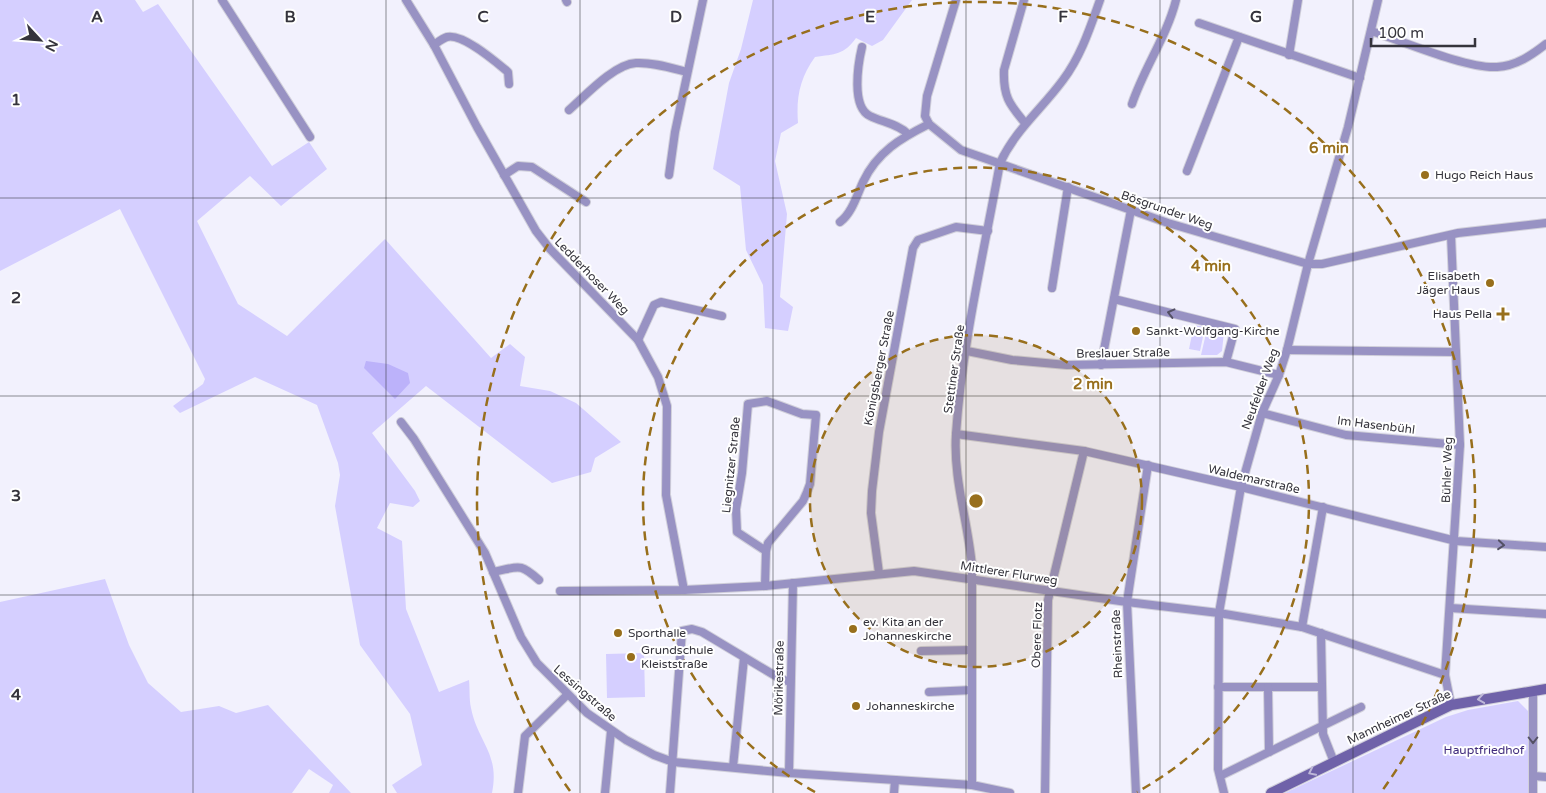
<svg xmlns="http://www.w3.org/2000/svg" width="1546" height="793" font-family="'Varela Round',sans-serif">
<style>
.green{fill:#d5cfff}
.water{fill:#bcb2fa}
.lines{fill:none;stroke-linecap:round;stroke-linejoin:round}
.street-casing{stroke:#d0cfda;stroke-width:10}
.secondary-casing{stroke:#d0cfda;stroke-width:12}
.street{stroke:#9892c3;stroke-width:8}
.secondary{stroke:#6f62a9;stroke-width:10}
.oneway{stroke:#535064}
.oneway2{stroke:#beb8d8}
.grid{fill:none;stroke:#35343c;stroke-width:1;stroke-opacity:0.55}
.ring{fill:none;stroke:#986f1c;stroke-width:2.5;stroke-dasharray:9 6}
.poi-dot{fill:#986f1c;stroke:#fff;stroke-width:2}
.labels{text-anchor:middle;stroke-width:4;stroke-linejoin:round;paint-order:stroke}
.poi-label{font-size:12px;fill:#35343c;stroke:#fff;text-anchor:start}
.street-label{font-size:12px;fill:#35343c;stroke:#fff}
.park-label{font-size:12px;fill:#412c7d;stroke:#fff}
.grid-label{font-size:16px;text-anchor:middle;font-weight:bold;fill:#35343c;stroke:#fff;stroke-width:4;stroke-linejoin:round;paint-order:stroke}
.centre{fill:#986f1c;stroke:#fff;stroke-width:2.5}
.ring-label{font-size:15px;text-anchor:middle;font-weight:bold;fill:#986f1c;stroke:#fff;stroke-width:4;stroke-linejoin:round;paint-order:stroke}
</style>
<rect width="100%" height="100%" fill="#f2f1fd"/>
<g class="green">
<path d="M0,0H135L143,12L158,4L272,166L309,142L327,169L281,206L250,176L197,221L238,304L287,336L385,239L491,358L510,344L525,357L520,386L550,391L576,403L621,442L595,458L591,472L552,483L426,386L372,433L415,491L420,501L413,507L390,503L377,528L402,541L406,609L439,692L469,680C470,689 469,699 471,708C478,743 500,753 492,793H397L392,785L422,765L410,714L360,645L335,506L340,475L338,463L317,405L255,377L180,413L173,406L203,384L205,379L120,209L0,271Z"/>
<path d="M753,0H912L883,40L872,46L856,38C844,55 835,54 815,57C800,78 796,97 798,123L781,133L775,161L787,214L780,297L793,307L788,331L765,328L763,285L746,250L740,186L713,169L729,83L741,49Z"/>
<polygon points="1194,325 1205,327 1200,351 1189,349"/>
<polygon points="1208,325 1221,328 1224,332 1222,351 1217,355 1201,355"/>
<polygon points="105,579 129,645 148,683 181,712 219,706 236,713 268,705 351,793 329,793 333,785 309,769 292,793 0,793 0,602"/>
<polygon points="644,653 645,697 607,698 606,654"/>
<polygon points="1518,701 1529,712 1528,793 1285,793 1446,717 1468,710"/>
</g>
<polygon class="water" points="366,361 388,364 408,373 410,383 395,399 364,368"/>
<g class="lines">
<defs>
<g id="street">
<polyline points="222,0 310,137"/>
<polyline points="406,0 434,45 477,127 536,231 550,249 638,340 658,377 667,406 666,495 684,590"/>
<polyline points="566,0 567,2"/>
<polyline points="956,0 927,96 925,116 929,124 961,150 1168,223 1308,264 1322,264 1458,233 1546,223"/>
<path d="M1024,0L1004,70C1003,96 1009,104 1025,123"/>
<polyline points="1199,23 1360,78"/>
<path d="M1371,31C1402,41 1467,69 1497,67C1516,66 1532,55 1546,44"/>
<path d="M434,45C438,42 443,38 447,37C463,33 497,63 508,72L509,84"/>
<path d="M862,47C858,64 851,107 870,116C882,122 898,124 908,134"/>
<polyline points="1289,55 1298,0"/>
<path d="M1132,104C1144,68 1167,36 1176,0"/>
<path d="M569,110C585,96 614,64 636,63C652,62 671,68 687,72"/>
<polyline points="1187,171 1239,37"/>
<polyline points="504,175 518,166 532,167 586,202"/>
<polyline points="669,175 675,132 703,0"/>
<path d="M840,222C852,213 857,195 863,182C877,152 901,138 929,124"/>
<polyline points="1451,235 1460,445 1445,675 1451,705"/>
<polyline points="1052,288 1068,187"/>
<polyline points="1114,299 1235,329 1226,362"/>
<polyline points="638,340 654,305 661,302 722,316"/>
<polyline points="1287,350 1456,352"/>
<polyline points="967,351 1012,360 1067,365 1226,362 1279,375"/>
<polyline points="1101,365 1131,210"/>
<polyline points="1262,413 1346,435 1460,445"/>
<polyline points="401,422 414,439 485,553 521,637 537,663 587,713 626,740 654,755 673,762 789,773 972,785 1010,793"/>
<polyline points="956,434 1084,451 1241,487 1456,541 1546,547"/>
<path d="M493,572C519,567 519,562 539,580"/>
<polyline points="879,573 871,513 872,491 879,432 913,248 918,240 956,227 988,231"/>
<polyline points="765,586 766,551 768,543 803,501 807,492 810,484 816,415 802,414 767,401 748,404 742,473 736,509 737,532 766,551"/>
<polyline points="560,591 684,590 765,586 914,571 1127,602 1219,613 1302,627 1445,675"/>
<polyline points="1450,608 1546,614"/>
<polyline points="1302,627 1323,507"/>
<polyline points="1321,633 1323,734 1334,762"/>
<polyline points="921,651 972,650"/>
<polyline points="1218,687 1322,687"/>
<polyline points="1268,687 1269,752"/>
<polyline points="929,692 972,690"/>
<polyline points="733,767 744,658"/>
<polyline points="789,773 793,583"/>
<polyline points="1220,776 1361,707"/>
<polyline points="1534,776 1546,777"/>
<path d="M972,785V566C968,521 953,479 956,434C962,344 984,252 1000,163C1016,129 1041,110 1063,80C1081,56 1090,28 1100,0"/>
<polyline points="518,793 525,736 567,695"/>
<polyline points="605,793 611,731"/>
<polyline points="670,793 682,631 692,629 702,632 779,678 790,682"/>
<polyline points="894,793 895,780"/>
<polyline points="1045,793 1048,600 1084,451"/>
<polyline points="1136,793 1127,602 1148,465"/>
<polyline points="1224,793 1218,769 1219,613 1241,487 1262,413 1279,375 1287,350 1308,264 1348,127 1378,0"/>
<polyline points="1533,793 1533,691"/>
</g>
<polyline id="secondary" points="1271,793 1451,705 1546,689"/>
</defs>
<use href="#street" class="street-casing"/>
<use href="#secondary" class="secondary-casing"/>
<use href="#street" class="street"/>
<use href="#secondary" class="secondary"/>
</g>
<defs><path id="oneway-chevron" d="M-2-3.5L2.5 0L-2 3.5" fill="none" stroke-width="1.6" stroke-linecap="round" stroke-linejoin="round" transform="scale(1.25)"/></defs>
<g class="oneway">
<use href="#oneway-chevron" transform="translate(1171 313) rotate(-166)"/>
<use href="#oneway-chevron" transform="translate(1501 545) rotate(5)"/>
<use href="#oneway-chevron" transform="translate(1533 740) rotate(90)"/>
</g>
<g class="oneway2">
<use href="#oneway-chevron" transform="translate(1481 699) rotate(171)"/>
<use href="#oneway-chevron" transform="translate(1312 772) rotate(154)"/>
</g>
<path class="grid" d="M193,0V793M386,0V793M580,0V793M773,0V793M966,0V793M1160,0V793M1353,0V793M0,198H1546M0,396H1546M0,595H1546"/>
<circle cx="976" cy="501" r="166" fill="#986f1c" fill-opacity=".12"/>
<g class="ring">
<circle cx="976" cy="501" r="166"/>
<path d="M815 792A333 333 0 1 1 1137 792"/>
<path d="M570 791A499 499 0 1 1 1382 791"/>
</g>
<g class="poi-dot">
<circle cx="1425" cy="175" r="5"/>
<circle cx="1490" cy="283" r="5"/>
<path d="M1500.5 306.5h5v5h5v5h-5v5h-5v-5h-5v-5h5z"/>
<circle cx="1136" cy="331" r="5"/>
<circle cx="853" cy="629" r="5"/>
<circle cx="618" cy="633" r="5"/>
<circle cx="631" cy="657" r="5"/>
<circle cx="856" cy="706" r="5"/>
</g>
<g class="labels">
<g class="poi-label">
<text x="1435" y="179">Hugo Reich Haus</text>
<text x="1480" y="280" text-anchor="end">Elisabeth<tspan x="1480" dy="14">Jäger Haus</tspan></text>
<text x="1492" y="318" text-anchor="end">Haus Pella</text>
<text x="1146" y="335">Sankt-Wolfgang-Kirche</text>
<text x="863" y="626">ev. Kita an der<tspan x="863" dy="14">Johanneskirche</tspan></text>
<text x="628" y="637">Sporthalle</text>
<text x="641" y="654">Grundschule<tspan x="641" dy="14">Kleiststraße</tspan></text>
<text x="866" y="710">Johanneskirche</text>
</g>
<g class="street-label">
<text transform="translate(1167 210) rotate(19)" y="4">Bösgrunder Weg</text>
<text transform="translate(592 276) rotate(46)" y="4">Ledderhoser Weg</text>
<text transform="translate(1123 353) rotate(-1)" y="4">Breslauer Straße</text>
<text transform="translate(879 368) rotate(-79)" y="4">Königsberger Straße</text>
<text transform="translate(954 369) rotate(-82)" y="4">Stettiner Straße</text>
<text transform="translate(1260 389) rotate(-70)" y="4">Neufelder Weg</text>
<text transform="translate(1376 425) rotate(7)" y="4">Im Hasenbühl</text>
<text transform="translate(731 465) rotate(-84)" y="4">Liegnitzer Straße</text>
<text transform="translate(1447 470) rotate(-88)" y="4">Bühler Weg</text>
<text transform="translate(1254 479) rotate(13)" y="4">Waldemarstraße</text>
<text transform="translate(1009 573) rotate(9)" y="4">Mittlerer Flurweg</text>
<text transform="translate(1037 635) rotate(-88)" y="4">Obere Flotz</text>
<text transform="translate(1117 644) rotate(-92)" y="4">Rheinstraße</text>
<text transform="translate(779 678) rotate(-89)" y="4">Mörikestraße</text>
<text transform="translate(585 693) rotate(41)" y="4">Lessingstraße</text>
<text transform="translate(1399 717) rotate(-25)" y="4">Mannheimer Straße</text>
</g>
<g class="park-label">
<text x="1484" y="754">Hauptfriedhof</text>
</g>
</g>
<g class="grid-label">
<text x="97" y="22">A</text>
<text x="290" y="22">B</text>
<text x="483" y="22">C</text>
<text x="676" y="22">D</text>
<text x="870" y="22">E</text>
<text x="1063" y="22">F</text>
<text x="1256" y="22">G</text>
<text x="16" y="105">1</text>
<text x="16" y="303">2</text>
<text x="16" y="501">3</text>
<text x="16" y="700">4</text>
</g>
<circle cx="976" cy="501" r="8" class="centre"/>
<g class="ring-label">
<text x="1329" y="153">6 min</text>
<text x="1211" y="271">4 min</text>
<text x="1093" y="389">2 min</text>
</g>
<g transform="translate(40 40) rotate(116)" stroke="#ffffff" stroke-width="4" paint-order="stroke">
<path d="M0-4L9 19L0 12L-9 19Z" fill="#35343c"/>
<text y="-8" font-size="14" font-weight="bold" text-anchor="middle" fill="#35343c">N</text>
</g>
<path d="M1371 38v8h104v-8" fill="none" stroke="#35343c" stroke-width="2.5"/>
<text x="1378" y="38" font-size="15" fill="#35343c" stroke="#ffffff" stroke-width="4" paint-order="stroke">100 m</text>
</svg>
